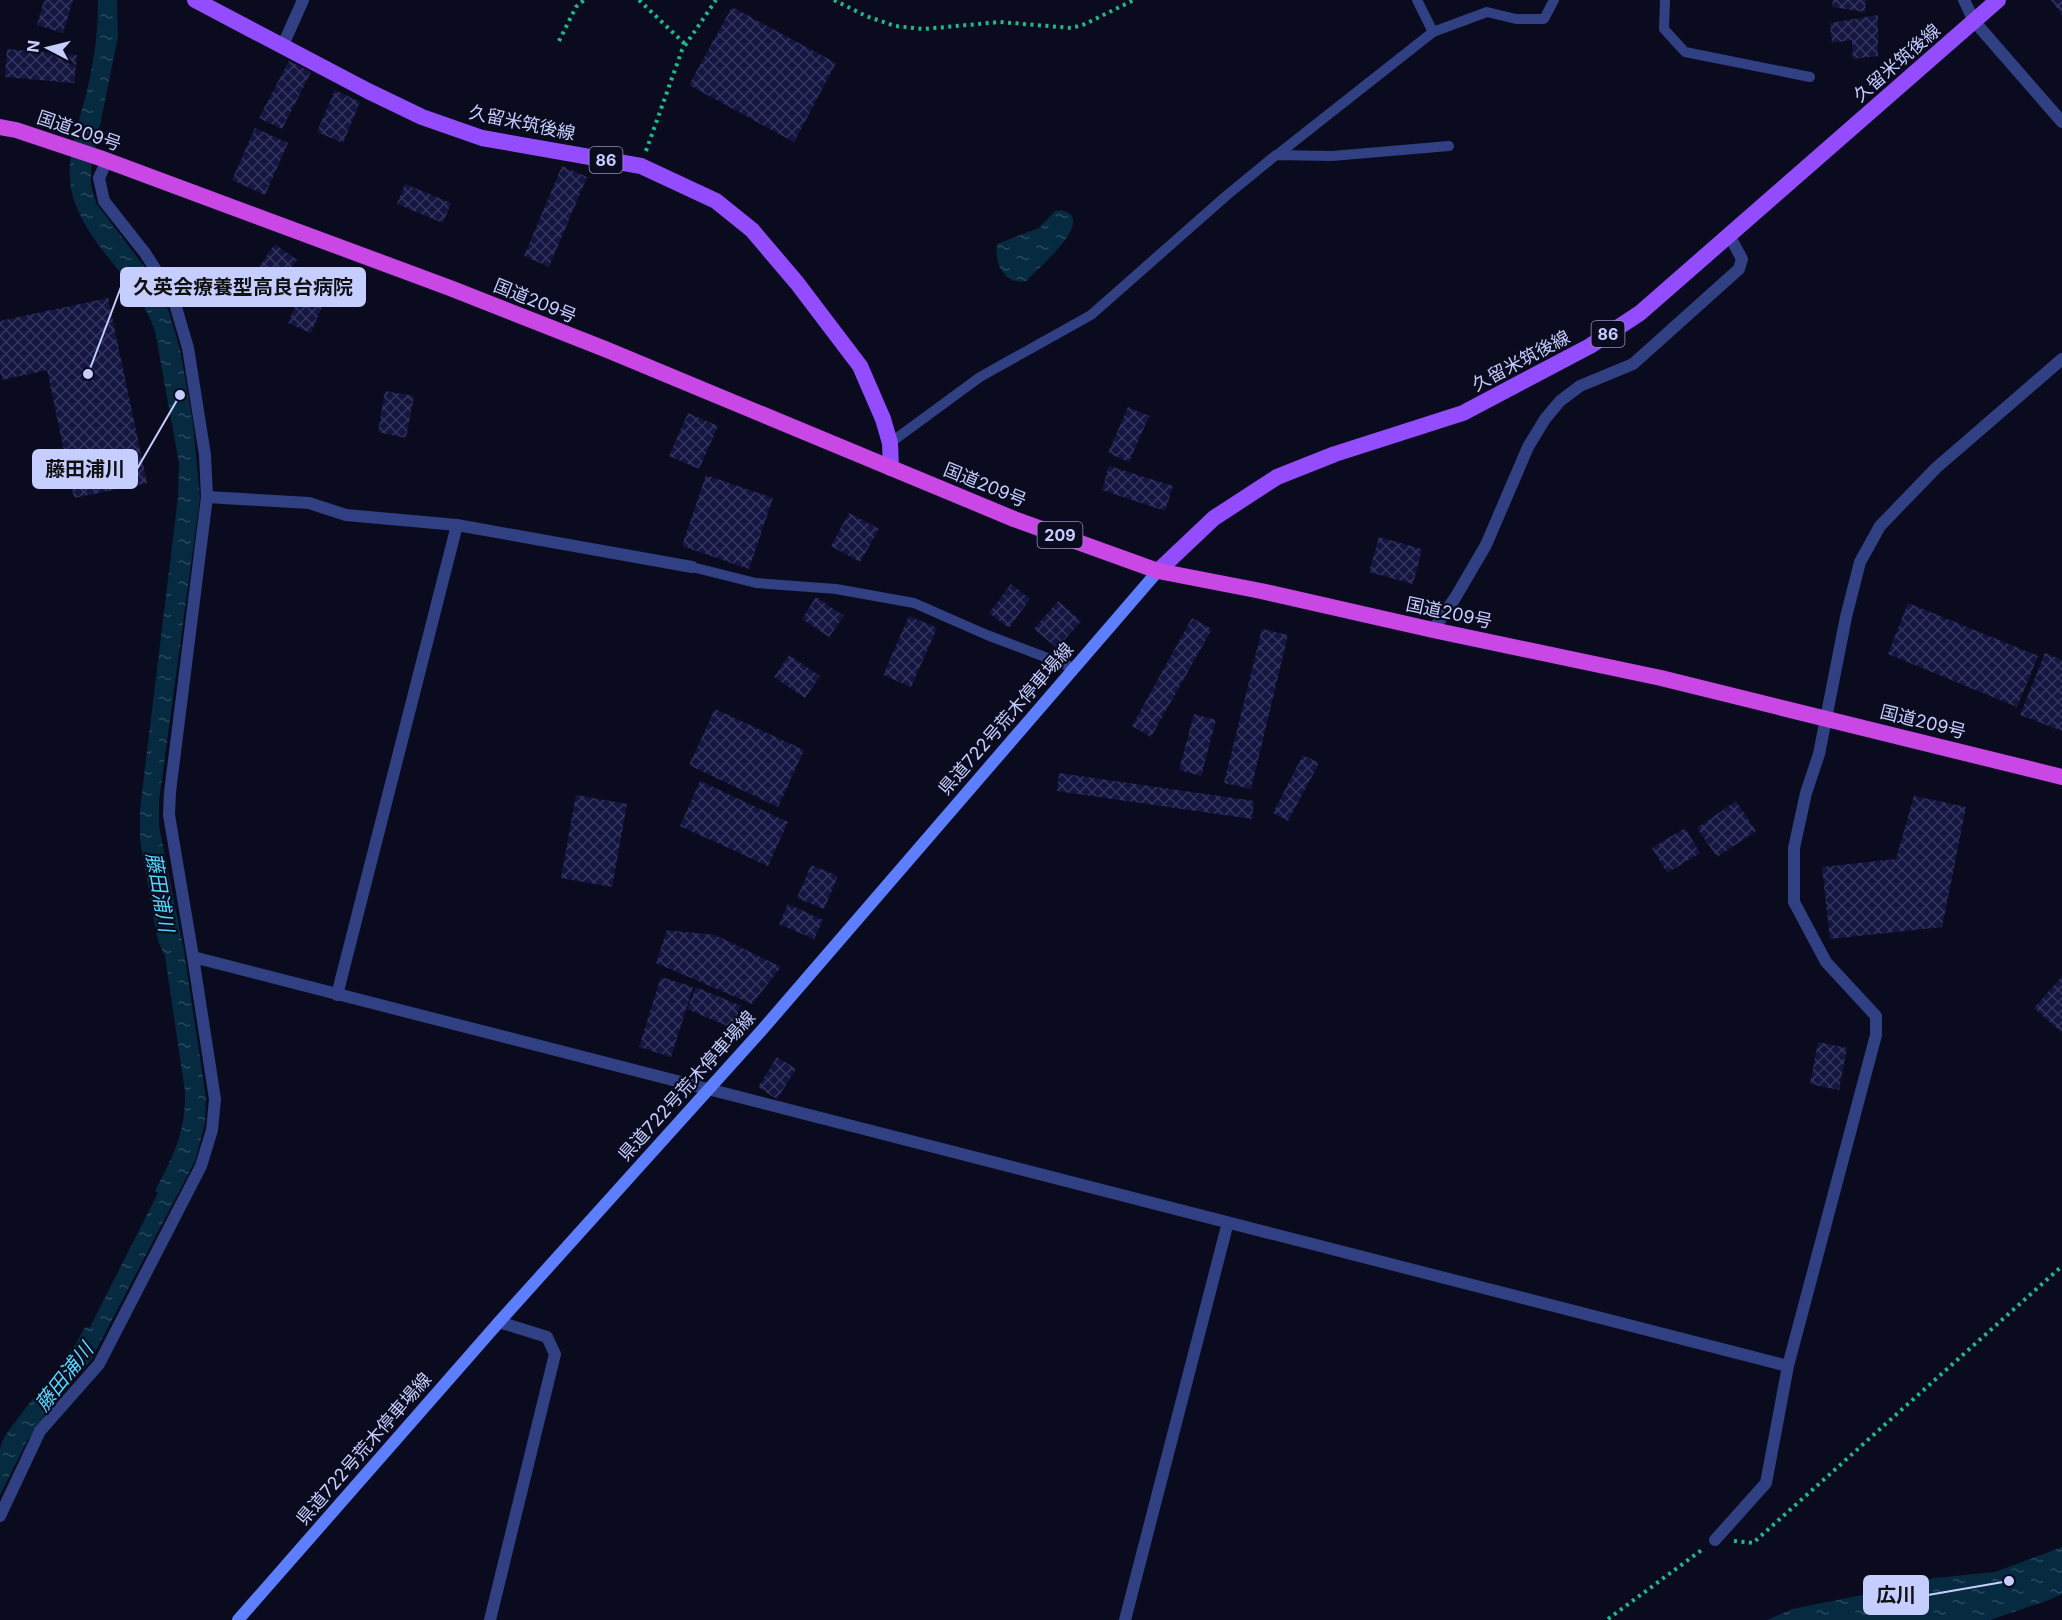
<svg xmlns="http://www.w3.org/2000/svg" width="2062" height="1620" font-family="Inter,'Noto Sans JP',sans-serif">
<style>
.water{fill:url(#water-ripples)}
.building{fill:url(#building-cross-hatch)}
.lines{fill:none;stroke-linecap:round;stroke-linejoin:round}
.path{stroke:#21b98c;stroke-width:4;stroke-dasharray:3 4.5;stroke-linecap:butt}
.service{stroke:#304082;stroke-width:10}
.minor{stroke:#304082;stroke-width:12}
.secondary{stroke:#5d7fff;stroke-width:12}
.primary{stroke:#934dff;stroke-width:16}
.trunk{stroke:#c947e4;stroke-width:16}
.labels{text-anchor:middle;stroke-width:4.5;stroke-linejoin:round;paint-order:stroke}
.shield{fill:#0a0b1e;stroke:#8e93bc;stroke-width:1.5}
.shield-label{font-size:16px;font-weight:bold;fill:#c6cdff}
.street-label{font-size:18px;fill:#c6cdff;stroke:#0a0b1e}
.water-label{font-size:20px;font-style:italic;fill:#54d8ff;stroke:#0a0b1e}
.leader{fill:none;stroke:#c6cdff;stroke-width:2}
.callout-dot{fill:#c6cdff;stroke:#0a0b1e;stroke-width:2}
.callout{fill:#c6cdff;stroke:#c6cdff;stroke-width:2}
.callout-label{font-size:20px;text-anchor:middle;font-weight:bold;fill:#111}
</style>
<defs>
<pattern id="water-ripples" width="26" height="14" patternUnits="userSpaceOnUse" patternTransform="scale(1.5)"><rect width="26" height="14" fill="#062a40"/><path d="M2 4q2-2 4 0t4 0M15 11q2-2 4 0t4 0" fill="none" stroke="#29485d"/></pattern>
<pattern id="building-cross-hatch" width="8" height="8" patternUnits="userSpaceOnUse" patternTransform="scale(1.5)"><rect width="8" height="8" fill="#141541"/><path d="M0 0l8 8M0 8l8-8" fill="none" stroke="#35365e"/></pattern>
</defs>
<rect width="100%" height="100%" fill="#0a0b1e"/>
<g class="water">
<path d="M98,0H117L118,37L91,169V185L96,203L156,282L169,312L180,349L193,423L200,498L159,801V826L184,951L206,1098L205,1123L195,1161L91,1360L48,1411L27,1441L0,1495C0,1481 0,1463 0,1449C2,1438 12,1426 19,1417C41,1387 69,1362 84,1328L90,1327L158,1193L155,1191C173,1157 186,1132 185,1092L165,956L158,941L140,840V809L178,497L179,463L155,331C139,282 93,252 75,203C60,164 81,121 89,82C95,55 98,28 98,0Z"/>
<path d="M1061,210C1064,211 1068,212 1070,214C1086,229 1036,270 1026,281C1004,285 994,263 997,244L1039,228L1055,211Z"/>
<polygon points="2062,1547 2062,1594 2049,1600 1990,1620 1767,1620 1792,1609 1897,1588 1934,1578 1995,1572"/>
</g>
<g class="building">
<polygon points="44,0 73,0 63,33 37,25"/>
<polygon points="1833,0 1866,0 1865,12 1832,7"/>
<polygon points="2051,0 2062,0 2062,15"/>
<polygon points="732,7 836,63 794,142 689,85"/>
<polygon points="1878,15 1878,56 1853,59 1852,40 1832,43 1830,23"/>
<polygon points="7,49 77,55 74,83 5,77"/>
<polygon points="289,61 311,72 282,129 259,118"/>
<polygon points="335,90 360,102 343,143 317,132"/>
<polygon points="255,128 288,143 265,195 232,180"/>
<polygon points="562,166 587,177 549,267 524,256"/>
<polygon points="405,184 451,203 443,223 397,204"/>
<polygon points="275,244 297,260 281,282 259,267"/>
<polygon points="306,280 329,290 311,333 288,323"/>
<polygon points="108,298 147,483 74,498 47,370 2,380 0,371 0,321"/>
<polygon points="385,391 414,396 406,438 378,432"/>
<polygon points="1128,407 1149,416 1129,462 1108,453"/>
<polygon points="688,413 718,426 699,469 669,456"/>
<polygon points="1109,466 1173,486 1165,511 1102,490"/>
<polygon points="706,475 773,498 749,569 682,546"/>
<polygon points="849,513 879,529 860,562 831,546"/>
<polygon points="1379,537 1422,549 1413,584 1369,572"/>
<polygon points="1011,584 1030,599 1009,628 989,613"/>
<polygon points="816,597 844,616 829,637 802,619"/>
<polygon points="1058,601 1081,621 1057,648 1034,629"/>
<polygon points="1908,603 2038,656 2017,707 1888,654"/>
<polygon points="909,616 937,628 911,687 883,675"/>
<polygon points="1192,618 1212,629 1151,737 1132,726"/>
<polygon points="1262,629 1288,635 1251,789 1224,783"/>
<polygon points="2045,653 2062,660 2062,731 2020,715"/>
<polygon points="789,655 820,676 805,698 774,677"/>
<polygon points="715,709 804,750 778,807 689,765"/>
<polygon points="1194,714 1216,720 1201,776 1179,770"/>
<polygon points="1303,755 1319,763 1288,821 1273,813"/>
<polygon points="1059,773 1254,801 1252,819 1057,791"/>
<polygon points="700,781 788,822 768,866 680,826"/>
<polygon points="576,795 627,804 612,887 561,878"/>
<polygon points="1914,796 1966,807 1942,927 1830,939 1822,867 1896,859"/>
<polygon points="1736,801 1756,831 1717,857 1697,828"/>
<polygon points="1685,828 1700,853 1667,873 1652,848"/>
<polygon points="811,865 838,876 824,909 797,898"/>
<polygon points="788,904 823,920 814,939 779,924"/>
<polygon points="667,930 715,935 781,967 752,1004 656,963"/>
<polygon points="2062,976 2062,1033 2034,1008"/>
<polygon points="661,977 693,987 671,1057 639,1047"/>
<polygon points="696,987 741,1006 732,1028 687,1009"/>
<polygon points="1818,1042 1847,1048 1839,1090 1810,1084"/>
<polygon points="777,1057 796,1069 777,1099 758,1087"/>
</g>
<g class="lines">
<g class="path">
<polyline points="639,0 686,45"/>
<polyline points="834,0 866,16 895,26 924,29 1000,22 1072,28 1085,24 1134,0"/>
<polyline points="559,41 576,7 584,0"/>
<polyline points="646,151 682,50 716,0"/>
<polyline points="1734,1541 1753,1543 2062,1266"/>
<polyline points="1608,1619 1703,1549"/>
</g>
<g class="service">
<polyline points="1417,0 1433,32 1487,12 1516,19 1544,19 1554,0"/>
<polyline points="1665,0 1664,29 1685,52 1810,77"/>
<polyline points="1277,155 1433,32"/>
<polyline points="890,443 980,377 1091,315 1226,196 1276,155 1332,156 1449,146"/>
<polyline points="692,567 756,583 836,589 914,603 987,635 1074,668"/>
</g>
<g class="minor">
<polyline points="1964,0 1974,21 2062,122"/>
<polyline points="283,45 303,0"/>
<polyline points="207,497 309,503 346,515 457,525 692,567"/>
<polyline points="1433,630 1455,598 1486,545 1528,447 1545,419 1560,401 1580,386 1633,364 1739,269 1742,259 1729,235"/>
<path d="M193,957C724,1098 1256,1233 1788,1366"/>
<polyline points="337,995 457,525"/>
<polyline points="0,1516 40,1431 99,1364 201,1166 212,1130 215,1099 193,957 169,815 170,792 207,497 205,455 188,348 173,297 145,253 104,201 99,178 107,160"/>
<polyline points="1715,1540 1766,1483 1788,1366 1876,1035 1876,1016 1826,962 1794,902 1794,848 1806,793 1819,754 1846,617 1860,562 1880,526 1936,468 2062,359"/>
<polyline points="490,1620 555,1354 547,1337 499,1322"/>
<polyline points="1125,1620 1227,1226"/>
</g>
<polyline class="secondary" points="238,1620 499,1322 762,1030 1158,571"/>
<g class="primary">
<polyline points="195,0 368,91 422,117 482,138 641,166 716,201 752,230 797,283 860,366 883,419 890,443 891,468"/>
<polyline points="1158,571 1214,518 1277,477 1335,454 1463,413 1590,346 1640,313 1998,0"/>
</g>
<polyline class="trunk" points="0,127 16,130 100,158 450,288 605,349 1014,519 1158,571 1261,591 1433,630 1661,678 2062,777"/>
</g>
<g class="labels">
<g class="shield">
<rect x="589.5" y="147" width="33" height="26" rx="4.5"/>
<rect x="1591.5" y="321" width="33" height="26" rx="4.5"/>
<rect x="1037.5" y="522" width="45" height="26" rx="4.5"/>
</g>
<g class="shield-label">
<text x="606" y="166">86</text>
<text x="1608" y="340">86</text>
<text x="1060" y="541">209</text>
</g>
<g class="street-label">
<text transform="translate(1897 63) rotate(-41)" y="6">久留米筑後線</text>
<text transform="translate(522 123) rotate(12)" y="6">久留米筑後線</text>
<text transform="translate(79 131) rotate(19)" y="6">国道209号</text>
<text transform="translate(535 301) rotate(22)" y="6">国道209号</text>
<text transform="translate(1521 361) rotate(-28)" y="6">久留米筑後線</text>
<text transform="translate(985 485) rotate(22)" y="6">国道209号</text>
<text transform="translate(1449 613) rotate(12)" y="6">国道209号</text>
<text transform="translate(1006 719) rotate(-49)" y="6">県道722号荒木停車場線</text>
<text transform="translate(1923 722) rotate(14)" y="6">国道209号</text>
<text transform="translate(687 1086) rotate(-48)" y="6">県道722号荒木停車場線</text>
<text transform="translate(364 1449) rotate(-49)" y="6">県道722号荒木停車場線</text>
</g>
<g class="water-label">
<text transform="translate(160 892) rotate(80)" y="7">藤田浦川</text>
<text transform="translate(64 1377) rotate(-52)" y="7">藤田浦川</text>
</g>
</g>
<path class="leader" d="M88 374L121 287M180 395L137 469M2009 1581L1928 1595"/>
<g class="callout-dot">
<circle cx="88" cy="374" r="6"/>
<circle cx="180" cy="395" r="6"/>
<circle cx="2009" cy="1581" r="6"/>
</g>
<g class="callout">
<rect x="121" y="268" width="244" height="38" rx="6"/>
<rect x="33" y="450" width="104" height="38" rx="6"/>
<rect x="1864" y="1576" width="64" height="38" rx="6"/>
</g>
<g class="callout-label">
<text x="243" y="294">久英会療養型高良台病院</text>
<text x="85" y="476">藤田浦川</text>
<text x="1896" y="1602">広川</text>
</g>
<g transform="translate(48 48) rotate(277)" stroke="#0a0b1e" stroke-width="4.5" paint-order="stroke">
<path d="M0-4.5L10 22L0 15L-10 22Z" fill="#c6cdff"/>
<text y="-9" font-size="16" font-weight="bold" text-anchor="middle" fill="#c6cdff">N</text>
</g>
</svg>
